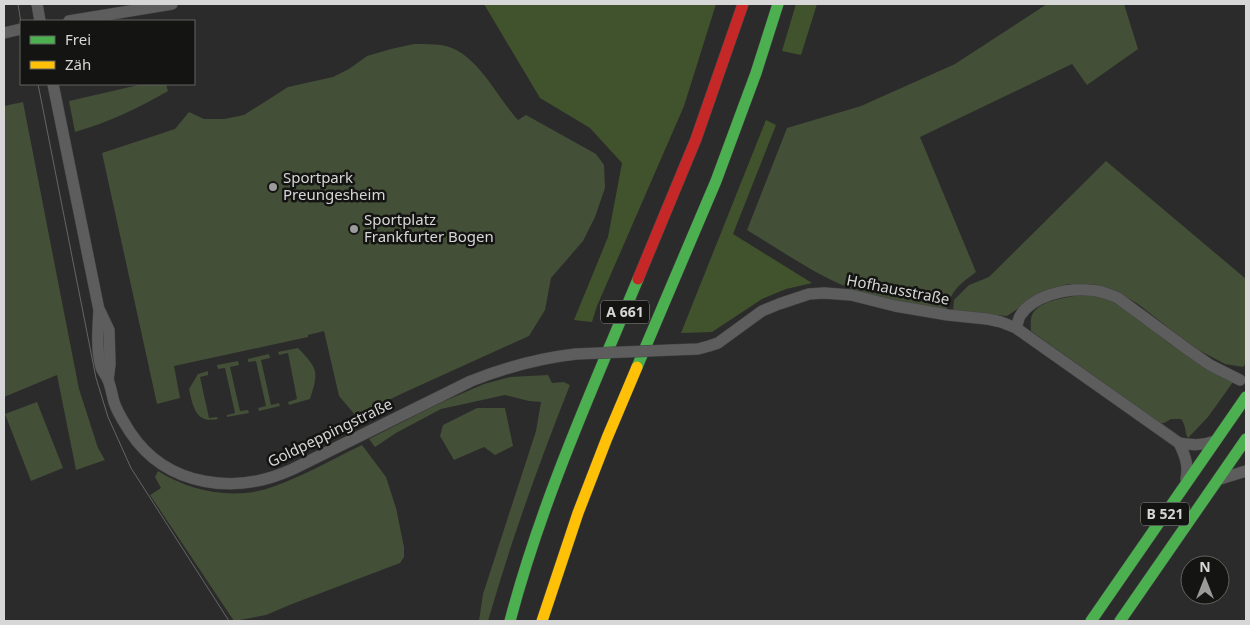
<svg xmlns="http://www.w3.org/2000/svg" width="1250" height="625" font-family="'Noto Sans',sans-serif">
<style>
.green{fill:#434f37}
.forest{fill:#41532d}
.lines{fill:none;stroke-linecap:round;stroke-linejoin:round}
.street-casing{stroke:#464746;stroke-width:12}
.fast-casing{stroke:#464746;stroke-width:12}
.slow-casing{stroke:#464746;stroke-width:12}
.jam-casing{stroke:#464746;stroke-width:12}
.street{stroke:#5d5d5d;stroke-width:11}
.fast{stroke:#4caf50;stroke-width:11}
.slow{stroke:#ffc107;stroke-width:11}
.jam{stroke:#c62828;stroke-width:11}
.tram{stroke:#646564;stroke-width:1}
.street-bridge-casing{stroke:#464746;stroke-width:12;stroke-linecap:butt}
.street-bridge{stroke:#5d5d5d;stroke-width:11}
.poi-dot{fill:#9a9b9a;stroke:#141413;stroke-width:2}
.labels{text-anchor:middle;stroke-width:5;stroke-linejoin:round;paint-order:stroke}
.shield{fill:#141413;stroke:#9c9c9c;stroke-width:1}
.shield-label{font-size:14px;font-weight:bold;fill:#d6d7d6}
.poi-label{font-size:15px;fill:#d6d7d6;stroke:#141413;text-anchor:start}
.street-label{font-size:15px;fill:#d6d7d6;stroke:#141413}
</style>
<rect width="100%" height="100%" fill="#2b2b2b"/>
<g class="green">
<path d="M1047,4H1124L1138,49L1087,85L1072,64L920,137L976,272C960,284 952,289 946,310C916,305 884,301 855,290C820,278 780,250 747,230L787,128L861,106L955,64Z"/>
<path d="M414,44C423,44 433,44 441,45C476,50 496,96 518,120L526,115L596,154L604,165L605,188L595,217L583,241L551,278L545,310L529,336L401,394L356,416L339,396L324,331L308,335V337L174,366L180,398L157,404L102,153L175,129L189,112L204,119H224L244,115L288,87L333,77L349,69L367,56L391,49Z"/>
<path d="M143,84H166L168,91C139,108 107,123 75,132L69,101Z"/>
<polygon points="23,102 79,389 98,448 105,460 76,470 57,375 4,397 4,106"/>
<polygon points="1106,161 1246,279 1246,363 1243,367 1225,364 1193,347 1138,304 1118,292 1092,284 1068,284 1041,293 1007,316 953,311 954,300 969,285 989,277"/>
<path d="M1074,296H1100L1122,306L1170,344L1233,382L1208,417L1188,438C1184,432 1187,427 1181,419H1171L1164,423H1160L1031,331C1031,326 1030,320 1032,315C1039,301 1060,299 1074,296Z"/>
<path d="M298,348C318,369 319,371 310,399L289,405L288,402L297,399L288,353L279,355L278,352Z"/>
<polygon points="269,354 270,358 261,360 271,405 279,403 280,406 259,411 258,408 266,406 256,361 248,362 248,359"/>
<polygon points="238,361 239,365 230,367 240,411 248,410 249,413 227,417 227,415 235,413 225,368 218,369 217,365"/>
<path d="M208,371V375L200,377L209,418L217,417L218,419C195,424 193,406 189,389L198,374Z"/>
<path d="M548,375L552,383L564,382L570,385C539,463 511,541 488,621H479L483,594L536,431L541,402L529,401L505,395L441,409L396,433L375,447L369,439L440,403L484,384L510,377Z"/>
<polygon points="37,402 63,468 31,481 5,414"/>
<polygon points="477,408 505,408 513,446 495,455 484,447 454,460 440,436 443,425"/>
<path d="M362,445L386,477L396,508L404,547V557L400,563L292,604L266,615L234,621L150,495L161,488L155,477L158,471C191,492 237,501 275,486C305,475 333,459 362,445Z"/>
</g>
<g class="forest">
<polygon points="484,4 716,4 684,106 597,306 592,322 574,320 608,237 622,163 590,128 540,98"/>
<polygon points="796,4 817,4 801,55 782,51"/>
<polygon points="766,120 776,125 733,234 812,283 786,289 762,299 712,332 681,333"/>
</g>
<g class="lines">
<defs>
<g id="street">
<polyline points="37,4 40,21"/>
<polyline points="69,21 172,4"/>
<polyline points="4,33 21,29"/>
<path d="M53,84L99,310C98,328 96,349 101,367C102,371 106,375 108,380C111,387 112,395 114,402C117,412 125,424 130,432C167,488 237,495 293,469L471,381C504,368 540,358 576,354"/>
<polyline points="100,311 109,330 110,364 108,380"/>
<path d="M1016,328C1018,324 1018,319 1020,316C1032,296 1066,288 1088,290C1099,290 1109,294 1118,298L1187,349L1210,365L1240,380"/>
<path d="M672,350L698,349L709,346L718,343L762,311L779,304L809,294L824,293L851,295L895,306L948,315L987,319L1001,322L1016,328L1179,443C1192,445 1202,446 1215,441"/>
<path d="M1179,443C1185,455 1189,466 1186,479"/>
<polyline points="1220,479 1246,471"/>
</g>
<g id="fast">
<polyline points="637,367 716,181 756,73 778,4"/>
<path d="M510,621C541,503 591,392 638,279"/>
<polyline points="1091,621 1246,397"/>
<polyline points="1120,621 1246,439"/>
</g>
<polyline id="slow" points="542,621 578,513 607,438 637,367"/>
<polyline id="jam" points="638,279 696,139 743,4"/>
</defs>
<use href="#street" class="street-casing"/>
<use href="#fast" class="fast-casing"/>
<use href="#slow" class="slow-casing"/>
<use href="#jam" class="jam-casing"/>
<use href="#street" class="street"/>
<use href="#fast" class="fast"/>
<use href="#slow" class="slow"/>
<use href="#jam" class="jam"/>
<g class="tram">
<polyline points="18,4 21,23"/>
<polyline points="38,84 96,378 108,417 131,468 229,621"/>
</g>
<defs>
<polyline id="street-bridge" points="576,354 672,350"/>
</defs>
<use href="#street-bridge" class="street-bridge-casing"/>
<use href="#street-bridge" class="street-bridge"/>
</g>
<g class="poi-dot">
<circle cx="273" cy="187" r="5"/>
<circle cx="354" cy="229" r="5"/>
</g>
<g class="labels">
<g class="shield">
<rect x="601" y="300.5" width="48" height="23" rx="4"/>
<rect x="1141" y="502.5" width="48" height="23" rx="4"/>
</g>
<g class="shield-label">
<text x="625" y="317">A 661</text>
<text x="1165" y="519">B 521</text>
</g>
<g class="poi-label">
<text x="283" y="183">Sportpark<tspan x="283" dy="17">Preungesheim</tspan></text>
<text x="364" y="225">Sportplatz<tspan x="364" dy="17">Frankfurter Bogen</tspan></text>
</g>
<g class="street-label">
<text transform="translate(898 290) rotate(11)" y="5">Hofhausstraße</text>
<text transform="translate(330 433) rotate(-26)" y="5">Goldpeppingstraße</text>
</g>
</g>
<rect width="1250" height="625" fill="none" stroke="#d6d7d6" stroke-width="10"/>
<rect x="20" y="20" width="175" height="65" fill="#141413" stroke="#626261"/>
<rect x="30" y="36" width="25" height="8" fill="#4caf50" stroke="#626261"/>
<text x="65" y="45" font-size="15" fill="#d6d7d6">Frei</text>
<rect x="30" y="61" width="25" height="8" fill="#ffc107" stroke="#626261"/>
<text x="65" y="70" font-size="15" fill="#d6d7d6">Zäh</text>
<g transform="translate(1205 580)"><circle r="24" fill="#141413" stroke="#626261"/>
<path d="M0-4L9 19L0 12L-9 19Z" fill="#9a9b9a"/>
<text y="-8" font-size="14" font-weight="bold" text-anchor="middle" fill="#d6d7d6">N</text>
</g>
</svg>
